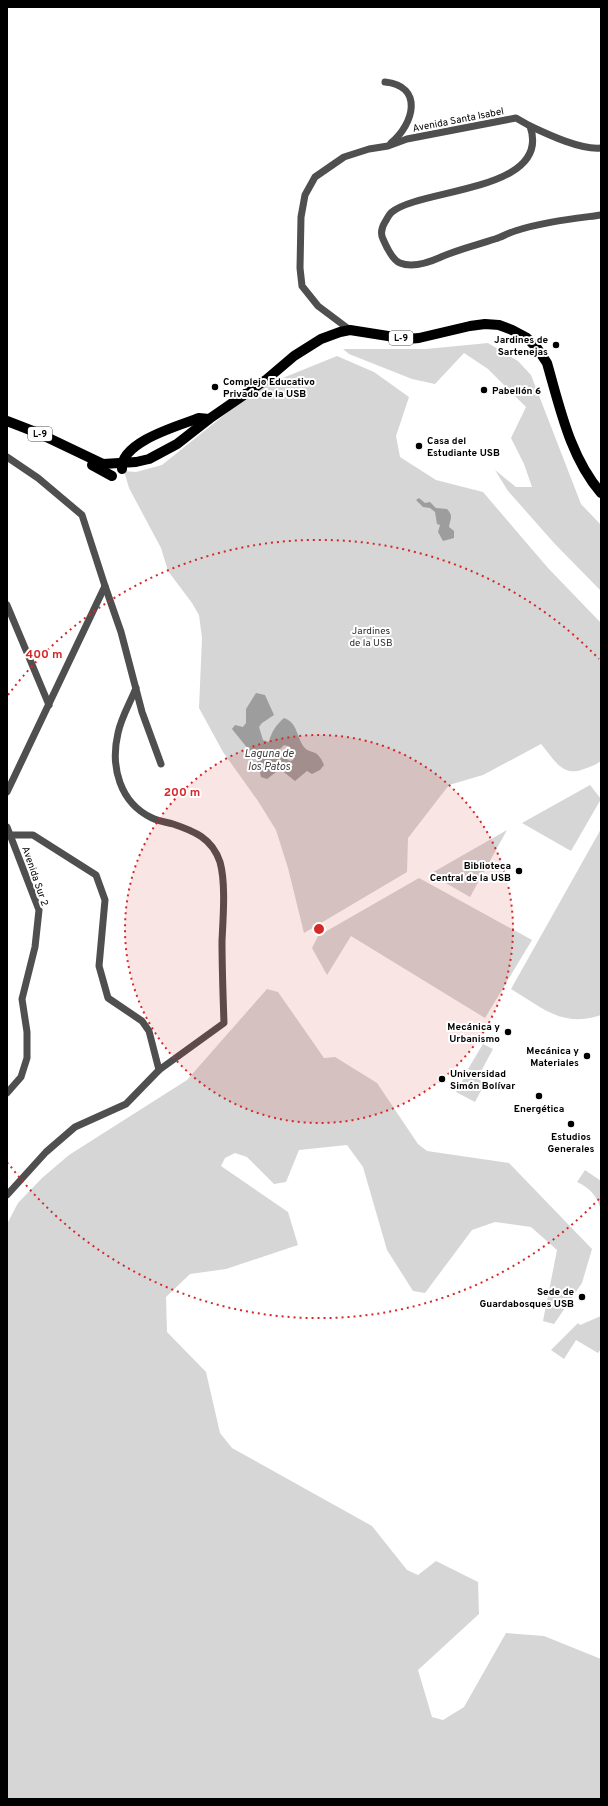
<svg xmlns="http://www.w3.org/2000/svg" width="608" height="1806" font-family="Overpass,sans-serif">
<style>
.green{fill:#d6d6d6}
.water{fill:#9d9d9d;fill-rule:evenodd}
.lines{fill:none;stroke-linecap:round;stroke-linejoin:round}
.street{stroke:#4f4f4f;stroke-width:7}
.primary{stroke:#000;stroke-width:10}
.ring{fill:none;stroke:#d62828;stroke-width:2;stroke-dasharray:2 4}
.poi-dot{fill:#000;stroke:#fff;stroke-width:1.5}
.labels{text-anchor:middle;stroke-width:4;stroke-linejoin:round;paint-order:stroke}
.shield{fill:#fff;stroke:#4c4c4c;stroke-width:1}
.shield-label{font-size:9px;font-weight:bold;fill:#000}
.street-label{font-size:10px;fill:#000;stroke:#fff}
.poi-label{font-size:10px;font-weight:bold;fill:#000;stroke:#fff;text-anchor:end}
.park-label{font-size:10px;fill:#2d2d2d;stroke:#fff}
.water-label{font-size:11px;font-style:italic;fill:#3e3e3e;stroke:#fff}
.centre{fill:#d62828;stroke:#fff;stroke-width:2}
.ring-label{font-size:12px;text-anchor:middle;font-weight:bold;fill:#d62828;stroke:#fff;stroke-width:4;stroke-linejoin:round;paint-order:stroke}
</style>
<rect width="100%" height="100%" fill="#fff"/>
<g class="green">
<polygon points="488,343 518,361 531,375 581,504 601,525 601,591 554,543 508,491 495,470 516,487 532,487 524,464 511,438 526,407 488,369 464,353 435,384 412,379 349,354 343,349 426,349"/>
<path d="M337,356L374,372L409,397L396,436L400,457L436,480L483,492L548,568L601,623V761C596,765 590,767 584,769C562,778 554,759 541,744L483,775L449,785L408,838L407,872L304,933L288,868L276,830L258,801L223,752L199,708L202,638L199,615L192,603L168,571L161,548L129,488L124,471L136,472L162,465L258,388Z"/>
<polygon points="590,785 601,799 571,851 522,823"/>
<path d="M601,829V1015C562,1028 543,1008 511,989Z"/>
<polygon points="507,830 470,897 430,874"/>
<polygon points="419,878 532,940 485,1018 351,936 327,975 312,948 318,936"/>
<polygon points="267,989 278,992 324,1058 335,1057 377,1083 418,1144 427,1151 509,1163 592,1249 582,1283 554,1324 543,1321 557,1250 531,1227 495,1222 472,1230 425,1293 413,1291 387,1250 363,1167 347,1145 299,1150 286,1182 274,1184 247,1157 235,1153 225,1158 221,1166 288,1212 298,1245 226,1269 190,1274 166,1297 167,1332 206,1372 220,1433 232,1448 372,1526 407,1570 418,1575 436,1561 478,1582 479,1614 418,1670 432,1717 443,1720 464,1707 506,1633 544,1636 601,1659 601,1799 7,1799 7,1224 18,1203 42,1178 69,1155 187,1080"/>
<polygon points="483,1044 493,1049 479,1075 468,1069"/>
<polygon points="467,1073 485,1083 475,1102 456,1092"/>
<path d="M585,1170L601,1181V1210C597,1196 590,1188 577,1182Z"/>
<polygon points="601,1316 601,1349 598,1353 576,1340 564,1359 551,1350 578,1323 580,1325"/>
</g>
<g class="water">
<path d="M419,498L425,503L430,502L436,508L447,509C454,516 450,519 449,527L454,531V538L443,541L438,532L440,525L437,524L435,512L430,508L423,507L416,500Z"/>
<path d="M256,693L265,695L274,715L262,723L259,727L263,740L269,742C271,732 277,724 284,718C298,723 296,736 304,747C310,755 317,747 324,765L320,770L312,774L307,771L295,781L280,769L267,779L261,777L257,760L232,729L235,725L243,727L246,723V709ZM284,745L288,746L295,755L293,760L290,761L279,754L278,751Z"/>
</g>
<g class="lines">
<g class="street">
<path d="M385,82C424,86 414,124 391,143"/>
<path d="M530,126C549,135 581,150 601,148"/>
<path d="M350,330L318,306L302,286L300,268L301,217L305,195L315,177L344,157L369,149L388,146L407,139L516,118L530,126C553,192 421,188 392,212C389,214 387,219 385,222C382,227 380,233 383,239C386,246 392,260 400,263C412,268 430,262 441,257C459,249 477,245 495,239C502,237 508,233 515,231C543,222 572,219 601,215"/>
<polyline points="7,457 38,478 82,515 105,586 7,792"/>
<polyline points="105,586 121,632 142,712 161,764"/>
<polyline points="7,605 49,705"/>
<path d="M136,688C130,703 121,718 118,733C110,767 120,803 152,818C158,821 166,822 173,824C194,831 212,838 220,862C226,883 223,919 222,941C222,968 223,995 224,1023L159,1070"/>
<polyline points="7,827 39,910 35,947 22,999 27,1032 27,1058 21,1077 7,1093"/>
<polyline points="7,1195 46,1152 75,1127 126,1104 159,1070 149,1031 142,1021 108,998 99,966 105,900 96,875 33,835 11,835"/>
</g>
<g class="primary">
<path d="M7,421L38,433L103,464L136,462L149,459L177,444L209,419L267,379L294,356L321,339L340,332L350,330L407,339L419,338L470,326L485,324L499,325L512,330L527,338L537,348L547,363C560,408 570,457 601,493"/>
<polyline points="92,465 112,476"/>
<path d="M122,469C120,442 178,426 199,418L209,419"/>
</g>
</g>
<circle cx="319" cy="929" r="194" fill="#d62828" fill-opacity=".12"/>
<g class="ring">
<circle cx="319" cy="929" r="194"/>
<path d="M599 1199A389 389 0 0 1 8 1163M8 695A389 389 0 0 1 599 659"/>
</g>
<g class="poi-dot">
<circle cx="556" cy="345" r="4"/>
<circle cx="215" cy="387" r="4"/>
<circle cx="484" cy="390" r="4"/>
<circle cx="419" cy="446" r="4"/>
<circle cx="519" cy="871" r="4"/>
<circle cx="508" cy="1032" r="4"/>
<circle cx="587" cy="1056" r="4"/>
<circle cx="442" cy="1079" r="4"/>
<circle cx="539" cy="1096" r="4"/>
<circle cx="571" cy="1124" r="4"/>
<circle cx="582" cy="1297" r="4"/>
</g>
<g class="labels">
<g class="shield">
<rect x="389" y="331" width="24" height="14" rx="3"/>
<rect x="28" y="427" width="24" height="14" rx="3"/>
</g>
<g class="shield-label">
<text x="401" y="341">L-9</text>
<text x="40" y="437">L-9</text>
</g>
<g class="street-label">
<text transform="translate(458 119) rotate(-11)" y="4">Avenida Santa Isabel</text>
<text transform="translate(36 876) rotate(71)" y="4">Avenida Sur 2</text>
</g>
<g class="poi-label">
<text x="548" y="343">Jardines de<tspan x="548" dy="12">Sartenejas</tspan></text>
<text x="223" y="385" text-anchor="start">Complejo Educativo<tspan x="223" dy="12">Privado de la USB</tspan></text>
<text x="492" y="394" text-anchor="start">Pabellón 6</text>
<text x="427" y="444" text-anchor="start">Casa del<tspan x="427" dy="12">Estudiante USB</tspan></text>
<text x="511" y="869">Biblioteca<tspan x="511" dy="12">Central de la USB</tspan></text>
<text x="500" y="1030">Mecánica y<tspan x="500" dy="12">Urbanismo</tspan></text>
<text x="579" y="1054">Mecánica y<tspan x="579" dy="12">Materiales</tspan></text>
<text x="450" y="1077" text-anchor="start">Universidad<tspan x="450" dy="12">Simón Bolívar</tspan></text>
<text x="539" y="1112" text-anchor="middle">Energética</text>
<text x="571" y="1140" text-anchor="middle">Estudios<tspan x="571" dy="12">Generales</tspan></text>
<text x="574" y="1295">Sede de<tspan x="574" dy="12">Guardabosques USB</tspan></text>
</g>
<g class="park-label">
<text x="371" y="634">Jardines<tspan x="371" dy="12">de la USB</tspan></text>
</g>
<g class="water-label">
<text x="269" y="757">Laguna de<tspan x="269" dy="13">los Patos</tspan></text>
</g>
</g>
<circle cx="319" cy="929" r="6" class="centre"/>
<g class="ring-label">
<text x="44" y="658">400 m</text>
<text x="182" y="796">200 m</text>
</g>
<rect width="608" height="1806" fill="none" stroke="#000000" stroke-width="16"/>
</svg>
